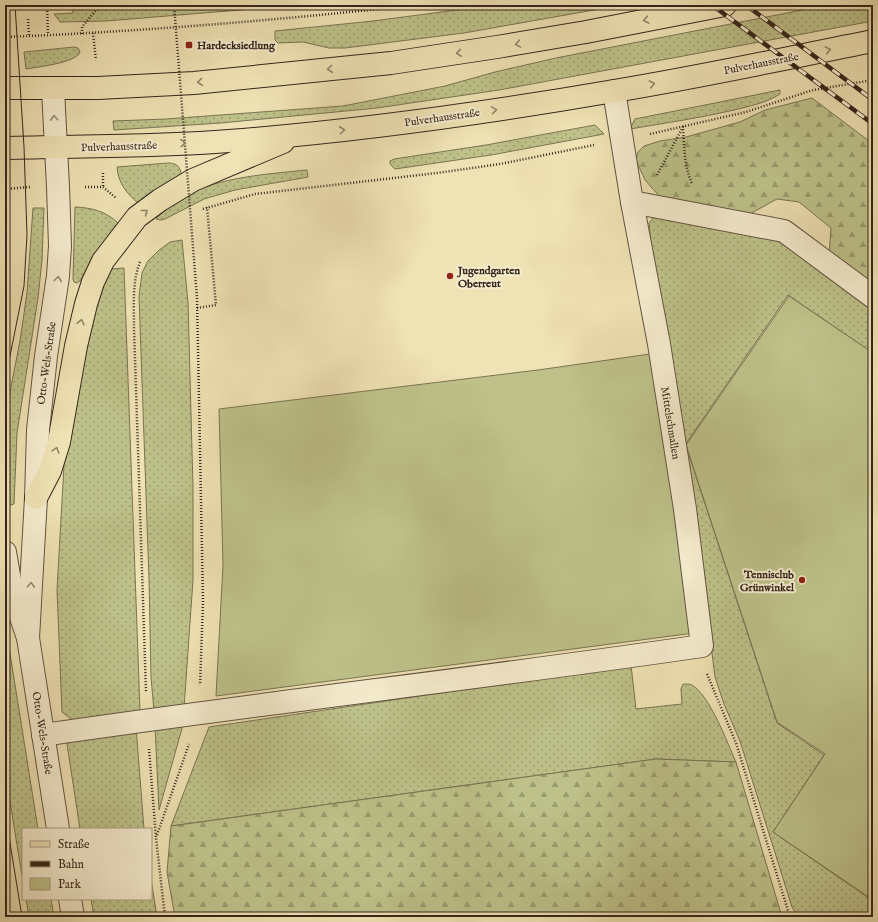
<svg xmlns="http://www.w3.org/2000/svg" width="878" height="922" font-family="'IM FELL English',serif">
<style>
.grass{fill:url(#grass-dots);stroke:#797452}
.forest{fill:url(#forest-firs);stroke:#797452}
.green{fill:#bec28a;stroke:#797452}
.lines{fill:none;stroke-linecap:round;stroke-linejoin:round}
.minor-casing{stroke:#635441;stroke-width:24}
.major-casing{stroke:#34251b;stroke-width:24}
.path{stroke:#34251b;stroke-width:2.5;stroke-dasharray:1 2;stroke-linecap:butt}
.minor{stroke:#f5ecce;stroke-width:22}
.major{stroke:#efe2b4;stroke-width:22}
.tram{stroke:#34251b;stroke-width:1}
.rail-casing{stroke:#34251b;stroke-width:4.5}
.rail{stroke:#f5ecce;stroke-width:3;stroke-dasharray:9;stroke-linecap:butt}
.path-bridge{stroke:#34251b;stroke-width:2.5;stroke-dasharray:1 2;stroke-linecap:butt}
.oneway{stroke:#928468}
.oneway2{stroke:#948874}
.poi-dot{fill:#8f2418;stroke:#f5ecce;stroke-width:1.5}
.labels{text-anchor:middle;stroke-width:4;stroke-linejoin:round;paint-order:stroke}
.poi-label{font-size:11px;font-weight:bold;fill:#34251b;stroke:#f5ecce;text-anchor:start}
.street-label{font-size:11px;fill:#34251b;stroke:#f5ecce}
</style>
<defs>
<pattern id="grass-dots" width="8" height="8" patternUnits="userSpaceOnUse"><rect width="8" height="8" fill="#bec28a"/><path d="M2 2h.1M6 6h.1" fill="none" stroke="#9b9d70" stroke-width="1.8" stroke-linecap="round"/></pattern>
<pattern id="forest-firs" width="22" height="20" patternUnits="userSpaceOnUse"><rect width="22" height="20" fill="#bec28a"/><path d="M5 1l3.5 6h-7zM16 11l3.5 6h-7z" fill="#9b9d70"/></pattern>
</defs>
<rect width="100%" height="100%" fill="#efe2b4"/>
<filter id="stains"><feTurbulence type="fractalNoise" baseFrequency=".005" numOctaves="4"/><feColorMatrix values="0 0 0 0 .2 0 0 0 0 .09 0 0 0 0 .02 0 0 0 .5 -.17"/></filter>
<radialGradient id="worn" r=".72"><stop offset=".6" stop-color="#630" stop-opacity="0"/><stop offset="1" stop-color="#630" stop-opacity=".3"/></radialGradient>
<g class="grass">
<polygon points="72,5 301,5 106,21 60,22 54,14 73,13"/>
<polygon points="566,5 622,5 464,33 345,48 329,48 303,42 278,43 275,40 275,31 373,21 472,8 489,6 535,9"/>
<polygon points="828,5 873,5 873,21 499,90 377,108 221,123 114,130 113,121 166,119 343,106 445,86 495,72 556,58"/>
<path d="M74,47L78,48L80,52C76,63 37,67 26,69L24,52Z"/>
<path d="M780,90V94C766,103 750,106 734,110C700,118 665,123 630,129L635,119Z"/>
<polygon points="595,125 604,134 491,155 395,169 390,164 390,161 394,159 486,145"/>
<path d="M168,163C175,163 179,165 181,172L179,176L152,192L138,203C126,193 118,182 117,167Z"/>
<path d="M307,170L308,177L235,190L204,199L165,219L161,220L156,219C164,210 174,201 185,196C219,177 268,174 307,170Z"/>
<path d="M75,207C93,208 105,211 118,223L94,255L80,281L77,283L74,282L73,279Z"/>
<polygon points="33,208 44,208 42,260 38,298 17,433 14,504 8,506 6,504 5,499 5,417 20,341 27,293"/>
<polygon points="659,214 769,234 873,304 873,353 788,295 685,445 652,254 649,223 653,218"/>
<polygon points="182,240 188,302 193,488 193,580 184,708 154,711 151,677 149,579 139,296 142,273 148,261 158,251 170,242"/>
<polygon points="124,268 140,711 75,722 62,712 57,590 64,465 85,337 102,287 111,269"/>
<polygon points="686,446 777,723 824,755 773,832 873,901 873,917 798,917 792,907 740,741 724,704 715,677"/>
<polygon points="5,622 38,829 23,829 23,882 5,771"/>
<path d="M631,665L636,709L682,704L681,689L683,684C686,684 690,684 692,685C710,696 727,742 736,762L656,759L171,826L209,727Z"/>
<polygon points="183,725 159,810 155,726"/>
<polygon points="136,727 144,829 80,829 67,744 73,738"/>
<polygon points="151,879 157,917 94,917 91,899 151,899"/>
<polygon points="26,899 51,899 54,917 29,917"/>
</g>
<g class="forest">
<polygon points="812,98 873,144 873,285 829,255 831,228 799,202 777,199 748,215 661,198 645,180 636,160 638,152 644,146 660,141 686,137 740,122 765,110"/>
<polygon points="656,759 736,762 782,917 175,917 167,872 171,826"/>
</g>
<g class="green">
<polygon points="789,296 873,353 873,900 773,832 825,754 777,722 686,445"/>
<polygon points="650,354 694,633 216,696 223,565 219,409 538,370"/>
</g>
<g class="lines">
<defs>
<g id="minor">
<polyline points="632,202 784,231 873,297"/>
<polyline points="5,552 11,587 28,638 58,829"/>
<polyline points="28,638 36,498 38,430 46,356 58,276 60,246 58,187 53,89"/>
<path d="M43,735C262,703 483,678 702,646L685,509L659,344L632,202L614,91"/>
<polyline points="70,899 73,917"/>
</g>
<g id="major">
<polyline points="5,88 98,88 194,83 391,63 497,47 586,32 725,5"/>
<path d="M5,148C80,146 155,147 229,141C358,131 486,113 614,91C700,77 787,58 873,41"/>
<polyline points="36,498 50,471 59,442 76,346 86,304 93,282 103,261 137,217 160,200 193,180 283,142"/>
</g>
</defs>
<use href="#minor" class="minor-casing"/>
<use href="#major" class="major-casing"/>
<g class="path">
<polyline points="47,5 48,35"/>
<polyline points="28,19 29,36"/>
<polyline points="93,33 96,60"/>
<polyline points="82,34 82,27 100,5"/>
<path d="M5,37C130,32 254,22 379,9L403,5"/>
<path d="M683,126C684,147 684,165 692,184"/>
<polyline points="650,134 746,112 813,90 873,80"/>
<polyline points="103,173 103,187"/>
<polyline points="657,175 683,127"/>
<polyline points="85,187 103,187 116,198"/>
<polyline points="5,189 30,187"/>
<polyline points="203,209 255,194 437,173 500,164 594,145"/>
<path d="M140,262C132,282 134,306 134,328L146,692"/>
<polyline points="197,298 203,602 200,685"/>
<polyline points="197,308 216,305 207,207"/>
<polyline points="707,674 736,743 790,917"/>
<polyline points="149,749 156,838 165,917"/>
<polyline points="157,835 189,744"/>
</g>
<use href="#minor" class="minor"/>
<use href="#major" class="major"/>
<g class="tram">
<path d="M5,126C8,179 10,231 5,285"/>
<polyline points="5,381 24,286 27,235 24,147 15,5"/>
<polyline points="5,812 22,917"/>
</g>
<defs>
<g id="rail">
<polyline points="712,5 873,124"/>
<polyline points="746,5 873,100"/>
</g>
</defs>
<use href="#rail" class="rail-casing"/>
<use href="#rail" class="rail"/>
<polyline class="path-bridge" points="174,5 197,298"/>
</g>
<defs><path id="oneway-chevron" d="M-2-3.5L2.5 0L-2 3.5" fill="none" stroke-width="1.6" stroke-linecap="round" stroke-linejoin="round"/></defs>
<g class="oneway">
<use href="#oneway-chevron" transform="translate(646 20) rotate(169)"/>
<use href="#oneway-chevron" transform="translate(518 44) rotate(170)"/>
<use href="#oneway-chevron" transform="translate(828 50) rotate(-11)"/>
<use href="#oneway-chevron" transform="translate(459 53) rotate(172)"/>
<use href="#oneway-chevron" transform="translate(330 69) rotate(174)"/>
<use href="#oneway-chevron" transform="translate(200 82) rotate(174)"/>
<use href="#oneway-chevron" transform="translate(652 84) rotate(-11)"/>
<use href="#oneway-chevron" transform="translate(494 110) rotate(-9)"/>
<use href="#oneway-chevron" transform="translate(342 130) rotate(-7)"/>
<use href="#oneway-chevron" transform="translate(183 143) rotate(-3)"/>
<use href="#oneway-chevron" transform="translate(145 212) rotate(-38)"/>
<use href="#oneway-chevron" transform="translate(81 322) rotate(-77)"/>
<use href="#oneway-chevron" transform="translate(56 450) rotate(-73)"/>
</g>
<g class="oneway2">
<use href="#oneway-chevron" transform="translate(54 118) rotate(-94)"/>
<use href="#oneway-chevron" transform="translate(58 279) rotate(-83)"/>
<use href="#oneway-chevron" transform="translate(31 585) rotate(-87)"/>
</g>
<g class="poi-dot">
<rect x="185" y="41" width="8" height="8" rx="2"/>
<circle cx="450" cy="276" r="4"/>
<circle cx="802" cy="580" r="4"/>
</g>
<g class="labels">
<g class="poi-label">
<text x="197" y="49">Hardecksiedlung</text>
<text x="458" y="274">Jugendgarten<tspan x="458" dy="13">Oberreut</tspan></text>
<text x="794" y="578" text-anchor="end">Tennisclub<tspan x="794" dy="13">Grünwinkel</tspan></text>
</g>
<g class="street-label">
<text transform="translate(761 63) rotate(-11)" y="4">Pulverhausstraße</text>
<text transform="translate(442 117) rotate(-8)" y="4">Pulverhausstraße</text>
<text transform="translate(119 146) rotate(-2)" y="4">Pulverhausstraße</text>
<text transform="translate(46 363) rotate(-82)" y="4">Otto-Wels-Straße</text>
<text transform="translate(671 423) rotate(81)" y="4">Mittelschmallen</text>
<text transform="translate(43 733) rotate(81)" y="4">Otto-Wels-Straße</text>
</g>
</g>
<rect width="878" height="922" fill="none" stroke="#efe2b4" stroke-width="20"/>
<rect x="6" y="6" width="866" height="910" fill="none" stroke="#34251b" stroke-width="2"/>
<rect x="10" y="10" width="858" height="902" fill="none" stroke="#34251b"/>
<rect x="22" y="828" width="130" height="72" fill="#f5ecce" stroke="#a89c86"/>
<rect x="30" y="841" width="20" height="6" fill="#efe2b4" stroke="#a89c86"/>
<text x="58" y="848" font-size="12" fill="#34251b">Straße</text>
<rect x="30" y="861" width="20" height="6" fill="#34251b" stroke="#a89c86"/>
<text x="58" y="868" font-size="12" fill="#34251b">Bahn</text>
<rect x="30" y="878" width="20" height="12" fill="#bec28a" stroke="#a89c86"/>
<text x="58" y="888" font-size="12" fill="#34251b">Park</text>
<rect width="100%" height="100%" filter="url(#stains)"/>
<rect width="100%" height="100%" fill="url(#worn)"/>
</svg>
